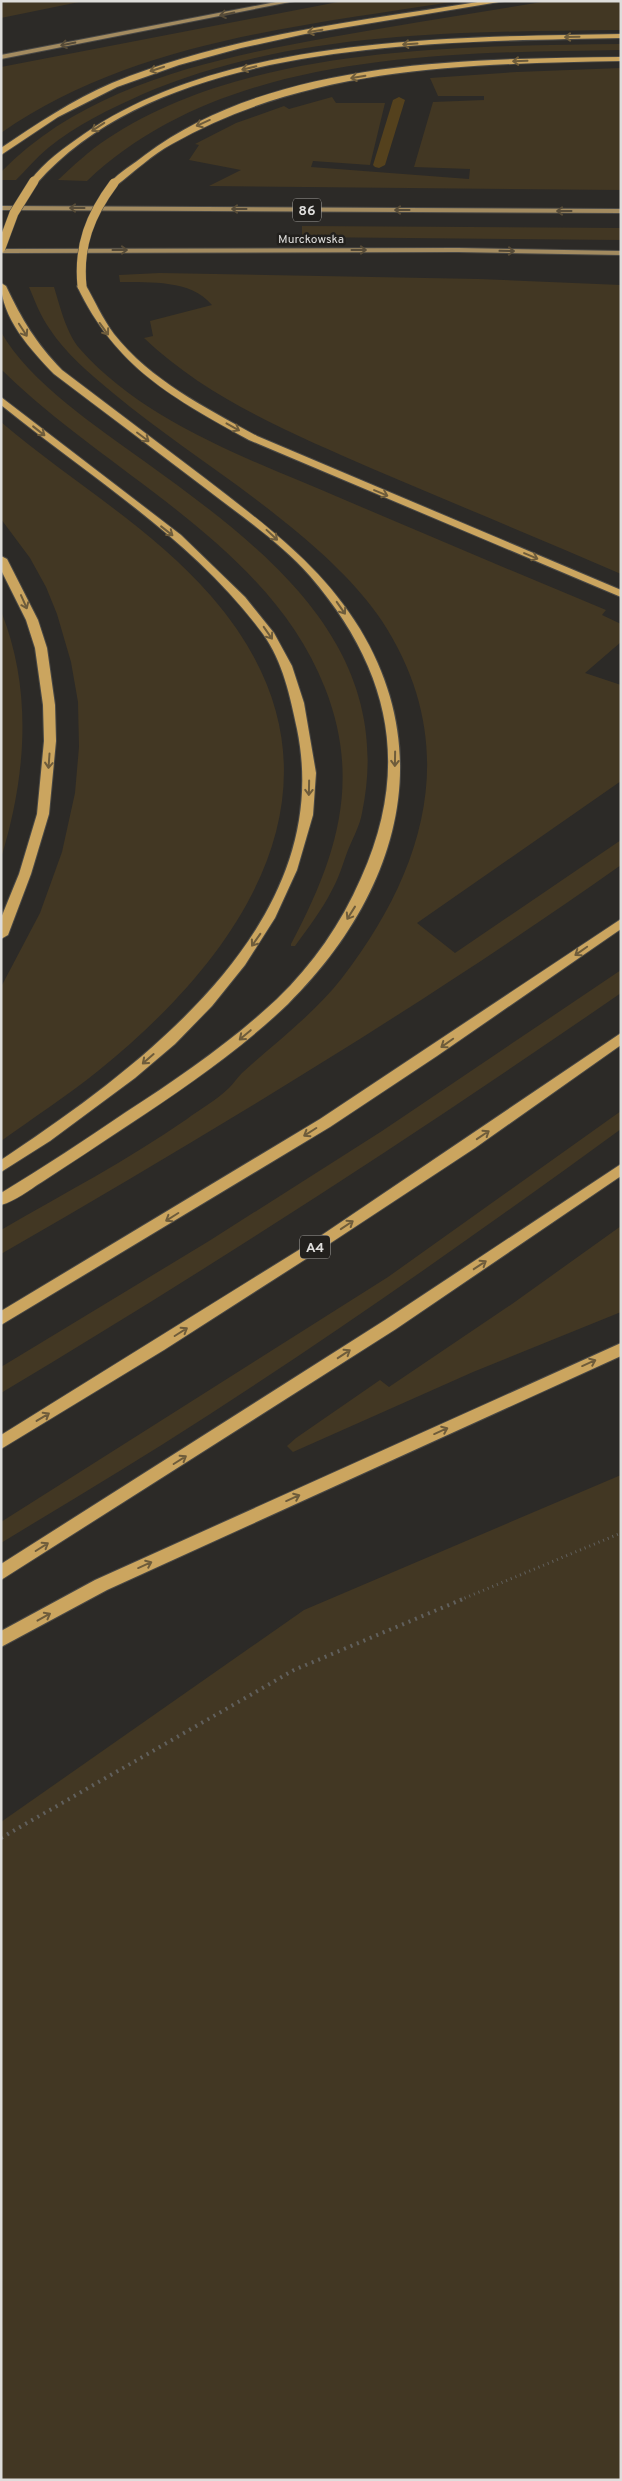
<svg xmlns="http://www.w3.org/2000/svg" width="622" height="2481" font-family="Overpass,sans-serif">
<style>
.green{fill:#423723}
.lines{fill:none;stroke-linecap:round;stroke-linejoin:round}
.stream{fill:#54411d;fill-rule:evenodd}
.primary-casing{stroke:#494845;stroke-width:2}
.highway-casing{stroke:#494845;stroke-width:2}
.path-far1{stroke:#61605d;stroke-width:3;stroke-dasharray:1 4;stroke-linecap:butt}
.path{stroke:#61605d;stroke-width:4;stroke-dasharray:2 5;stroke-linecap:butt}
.primary{fill:#a38b60;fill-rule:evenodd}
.highway{fill:#cba55f;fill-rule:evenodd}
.highway-bridge-casing{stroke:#494845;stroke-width:10;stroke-linecap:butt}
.highway-bridge{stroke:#cba55f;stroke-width:9}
.oneway{stroke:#564b38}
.oneway2{stroke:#6e5c3b}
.labels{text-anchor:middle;stroke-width:5;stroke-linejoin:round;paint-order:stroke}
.far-street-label{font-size:12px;fill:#dedddb;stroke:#22201d}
.shield{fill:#22201d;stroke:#a6a4a2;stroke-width:1}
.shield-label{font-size:14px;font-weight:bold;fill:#dedddb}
</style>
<rect width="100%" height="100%" fill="#2c2a27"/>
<g class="green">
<polygon points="1,1 84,1 1,18"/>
<path d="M343,1H457C302,26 133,41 1,133V67Z"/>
<path d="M548,1H621V30C461,32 293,30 143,94C110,109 76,125 48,148C36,158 26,170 16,180H1V172C87,84 216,58 332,37C404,24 476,13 548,1Z"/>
<path d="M621,44V50C444,53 224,51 87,181L58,180C74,165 89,151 107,139C246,46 459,46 621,44Z"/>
<polygon points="621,68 621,190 209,186 241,170 189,160 199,145 195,144 236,123 284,106 289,109 332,97 336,103 385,103 370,165 313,161 311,167 469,179 470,169 414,167 433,102 484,100 484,96 438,96 430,78 517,72"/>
<polygon points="302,226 621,228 621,240 302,237"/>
<path d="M160,273L479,279L621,285V574C538,538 455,504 373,469C293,434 208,399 144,338L153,336L150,321L212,305C190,279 151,283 120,282L119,275Z"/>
<path d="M29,287H54C60,306 66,333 80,349C146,424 255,461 345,500C432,537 519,574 606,610L602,615L621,624V642L585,673L621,685V781L417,923L455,953L621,840V865C422,1006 212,1132 1,1254V1230C63,1194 128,1160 187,1119C200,1109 217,1100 229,1088C234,1083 237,1078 242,1073C276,1042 313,1015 342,978C426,869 463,745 382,621C357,584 321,551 286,523C230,477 168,439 113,393C89,373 66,354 49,328C40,315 35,301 29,287Z"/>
<path d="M1,332C29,382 97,427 144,461C263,547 397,645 362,813C360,825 353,838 348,850C343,863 339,878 332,890C322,910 308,928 295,946H291V944C336,859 362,782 325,688C269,545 109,475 4,372L1,369Z"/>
<path d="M1,422C70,481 151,527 211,596C364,772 252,947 98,1071C67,1096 33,1118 1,1141V987L40,913L62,852L75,793L79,747L78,702L71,662L57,614L46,587L30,558L1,519Z"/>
<path d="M1,611C33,691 26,777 1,858Z"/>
<path d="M621,970V993C418,1133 212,1267 1,1393V1367L209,1241L382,1131Z"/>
<path d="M621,1111V1129C485,1228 348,1325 207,1416C139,1460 70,1501 1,1543V1522L388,1277Z"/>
<polygon points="621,1226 621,1312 473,1372 293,1452 287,1446 296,1438 380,1380 389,1387 512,1304"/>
<polygon points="621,1475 621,2480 1,2480 1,1822 304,1610"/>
</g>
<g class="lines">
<polygon class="stream" points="399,97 405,100 385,165 379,168 375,167 373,165 393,100"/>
<defs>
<g id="primary">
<polygon points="281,1 295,1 1,59 1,55"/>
<polygon points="1,206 621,209 621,213 1,210"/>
<polygon points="458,248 621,251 621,255 458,252 1,253 1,249"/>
</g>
<g id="highway">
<path d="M484,1H505L305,34L241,48L179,65L117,87L58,117L1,155V148C37,124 72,100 112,83C230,35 359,21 484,1Z"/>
<path d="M621,34V38C443,42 164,38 37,183L30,181C45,161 64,148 84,134C225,36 454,37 621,34Z"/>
<path d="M621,57V61C467,64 309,66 172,144C152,155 135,171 117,185L110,183C119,172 134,164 145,155C272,59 468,59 621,57Z"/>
<path d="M1,283L6,286C22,320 36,343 62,370C110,406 158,443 206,479C264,524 321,565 360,629C440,762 392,901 288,1004C240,1050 184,1088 130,1124C100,1144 71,1163 42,1182C29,1190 16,1201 1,1205V1193C44,1167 85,1140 126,1112C179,1078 231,1042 277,999C313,964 341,924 361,878C412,765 389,668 310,576C280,542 241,516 205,488C155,450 104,412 54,374C31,350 1,318 1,283Z"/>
<path d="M79,284H85C95,301 102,318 114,334C150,380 206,408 257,436L621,590V597L249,440C173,398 116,368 77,286Z"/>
<path d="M1,397L181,535L245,597L274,633L292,666L304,703L316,773L313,815L297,870L275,918L245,965L212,1006L175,1044L135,1078L50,1141L1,1172V1160C142,1066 337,923 297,729C290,696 283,662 263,634C194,540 91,478 1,405Z"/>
<polygon points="1,556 7,559 38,620 47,648 55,705 56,741 49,814 31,874 8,935 1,939 1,918 19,874 37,814 44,741 43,705 35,648 26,620 1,570"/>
<polygon points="621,919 621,929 437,1056 330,1127 1,1325 1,1311 320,1119"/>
<polygon points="621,1033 621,1045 475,1148 320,1250 164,1350 1,1449 1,1435 310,1243"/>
<polygon points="621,1164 621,1176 396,1329 1,1580 1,1564 385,1320"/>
<polygon points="621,1343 621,1356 107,1590 1,1647 1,1631 95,1580"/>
</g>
</defs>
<use href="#primary" class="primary-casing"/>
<use href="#highway" class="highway-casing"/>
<polyline class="path-far1" points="460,1600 621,1533"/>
<polyline class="path" points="1,1838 294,1670 463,1599"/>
<use href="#primary" class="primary"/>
<use href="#highway" class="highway"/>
<defs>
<g id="highway-bridge">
<polyline points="1,248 14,213 34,181"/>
<path d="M82,286C78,246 90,215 114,183"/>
</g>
</defs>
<use href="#highway-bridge" class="highway-bridge-casing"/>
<use href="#highway-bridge" class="highway-bridge"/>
</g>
<defs><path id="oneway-shaft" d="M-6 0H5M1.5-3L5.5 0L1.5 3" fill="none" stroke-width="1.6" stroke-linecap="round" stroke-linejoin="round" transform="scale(1.25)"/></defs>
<g class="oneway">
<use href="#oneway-shaft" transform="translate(227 14) rotate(169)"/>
<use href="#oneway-shaft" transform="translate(68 44) rotate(169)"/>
<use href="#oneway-shaft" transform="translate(77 208) rotate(-180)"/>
<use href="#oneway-shaft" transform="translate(239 209) rotate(-180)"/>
<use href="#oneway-shaft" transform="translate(402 210) rotate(-180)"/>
<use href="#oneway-shaft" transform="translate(564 211) rotate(-180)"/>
<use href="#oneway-shaft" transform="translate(120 250)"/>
<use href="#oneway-shaft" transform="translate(359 250)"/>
<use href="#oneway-shaft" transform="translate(507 251) rotate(1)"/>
</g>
<g class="oneway2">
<use href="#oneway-shaft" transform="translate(315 31) rotate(171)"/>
<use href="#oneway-shaft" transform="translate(572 37) rotate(179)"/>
<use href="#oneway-shaft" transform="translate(410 44) rotate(176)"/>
<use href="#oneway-shaft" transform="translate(520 61) rotate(178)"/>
<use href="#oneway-shaft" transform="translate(249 68) rotate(167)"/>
<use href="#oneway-shaft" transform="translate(157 69) rotate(162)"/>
<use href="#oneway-shaft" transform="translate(358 77) rotate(171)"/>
<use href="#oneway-shaft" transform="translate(203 123) rotate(156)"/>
<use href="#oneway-shaft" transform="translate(98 127) rotate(147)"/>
<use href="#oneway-shaft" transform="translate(104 329) rotate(54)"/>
<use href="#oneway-shaft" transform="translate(23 330) rotate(57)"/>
<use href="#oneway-shaft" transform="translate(233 427) rotate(29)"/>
<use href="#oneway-shaft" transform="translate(39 431) rotate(38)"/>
<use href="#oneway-shaft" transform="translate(143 437) rotate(37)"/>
<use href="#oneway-shaft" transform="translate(381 493) rotate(23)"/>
<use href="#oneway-shaft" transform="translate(167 531) rotate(38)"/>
<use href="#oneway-shaft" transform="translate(272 535) rotate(43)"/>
<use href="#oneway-shaft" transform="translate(531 556) rotate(23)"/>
<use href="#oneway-shaft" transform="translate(24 602) rotate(66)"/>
<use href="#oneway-shaft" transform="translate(341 608) rotate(55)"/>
<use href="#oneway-shaft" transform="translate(268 633) rotate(55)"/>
<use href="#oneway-shaft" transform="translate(395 759) rotate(91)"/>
<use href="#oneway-shaft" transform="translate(49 761) rotate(94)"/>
<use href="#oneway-shaft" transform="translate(309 788) rotate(91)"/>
<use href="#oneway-shaft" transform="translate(351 913) rotate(122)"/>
<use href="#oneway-shaft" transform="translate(256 940) rotate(125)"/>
<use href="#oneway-shaft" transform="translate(581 951) rotate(145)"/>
<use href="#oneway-shaft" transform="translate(245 1035) rotate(140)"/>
<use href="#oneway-shaft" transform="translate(447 1043) rotate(145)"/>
<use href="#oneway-shaft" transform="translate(148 1059) rotate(139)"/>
<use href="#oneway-shaft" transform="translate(310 1132) rotate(148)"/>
<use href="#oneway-shaft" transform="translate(483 1135) rotate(-34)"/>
<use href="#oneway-shaft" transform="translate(172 1217) rotate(148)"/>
<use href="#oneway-shaft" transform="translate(347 1225) rotate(-34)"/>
<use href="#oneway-shaft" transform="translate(480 1265) rotate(-33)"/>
<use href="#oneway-shaft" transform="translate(181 1332) rotate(-32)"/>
<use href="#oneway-shaft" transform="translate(344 1354) rotate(-33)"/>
<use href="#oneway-shaft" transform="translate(589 1363) rotate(-24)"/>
<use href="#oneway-shaft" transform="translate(43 1417) rotate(-31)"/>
<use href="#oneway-shaft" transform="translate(441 1431) rotate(-24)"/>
<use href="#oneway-shaft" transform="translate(180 1460) rotate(-32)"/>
<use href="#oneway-shaft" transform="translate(293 1498) rotate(-24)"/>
<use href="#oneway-shaft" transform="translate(42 1547) rotate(-32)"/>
<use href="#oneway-shaft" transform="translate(145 1565) rotate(-24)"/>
<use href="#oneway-shaft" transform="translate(44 1617) rotate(-29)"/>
</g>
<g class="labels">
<g class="far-street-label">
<text x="311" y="243">Murckowska</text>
</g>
<g class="shield">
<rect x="293" y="198.5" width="28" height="23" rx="4"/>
<rect x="300" y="1235.5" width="30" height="23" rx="4"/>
</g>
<g class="shield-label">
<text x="307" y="215">86</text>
<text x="315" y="1252">A4</text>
</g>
</g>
<rect width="622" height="2481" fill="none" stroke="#dedddb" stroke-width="5"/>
</svg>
